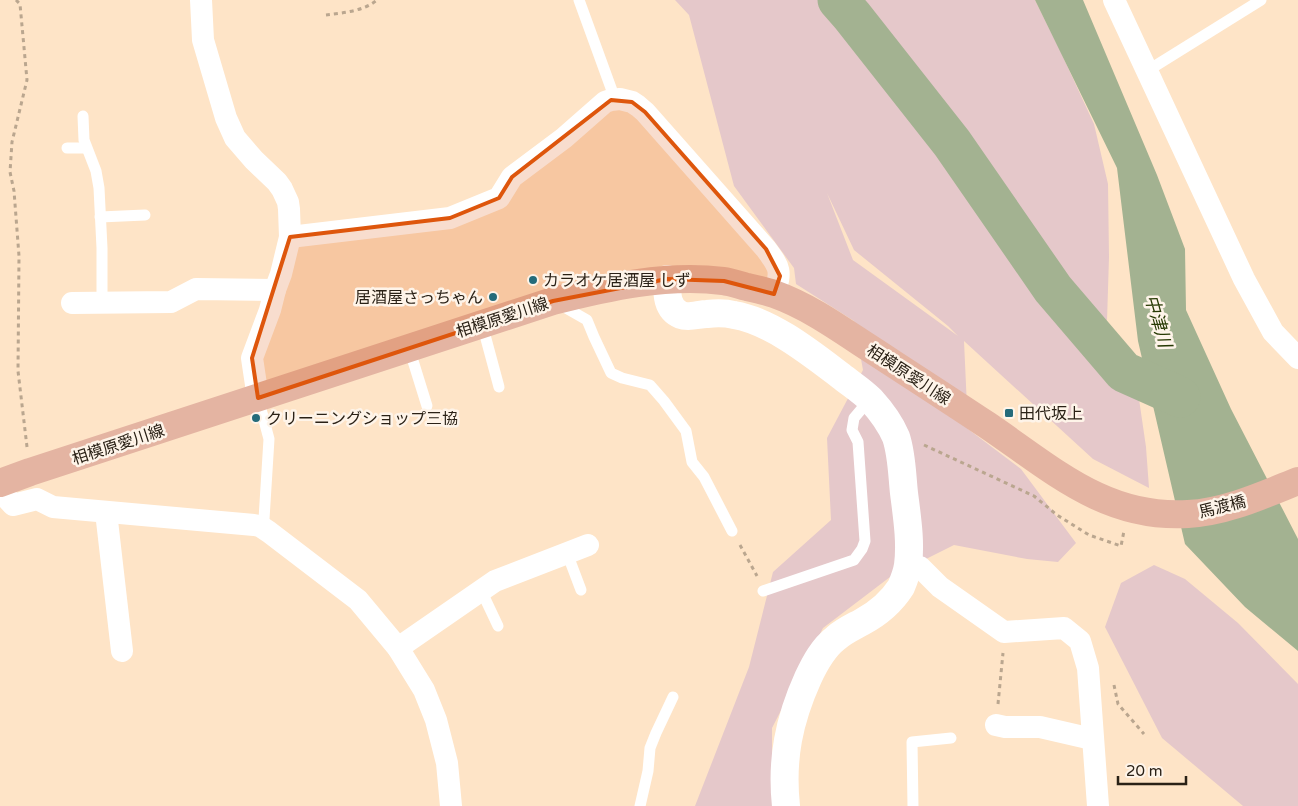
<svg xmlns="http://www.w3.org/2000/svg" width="1298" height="806" font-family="'Varela Round','Noto Sans JP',sans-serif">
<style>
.green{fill:#e5c8ca;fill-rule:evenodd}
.water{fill:#a3b291}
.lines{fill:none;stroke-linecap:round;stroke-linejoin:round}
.river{stroke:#a3b291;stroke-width:41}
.path{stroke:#baa68f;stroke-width:3;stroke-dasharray:4 4;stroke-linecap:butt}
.service{stroke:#fff;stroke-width:11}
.minor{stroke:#fff;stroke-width:22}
.tertiary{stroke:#fff;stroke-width:28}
.primary{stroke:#e4b4a2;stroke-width:28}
.marked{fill:#de560c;fill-opacity:0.2;stroke:#de560c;stroke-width:4;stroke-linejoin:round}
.poi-dot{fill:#256b7a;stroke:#fef4e9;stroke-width:2}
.labels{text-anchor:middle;stroke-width:5;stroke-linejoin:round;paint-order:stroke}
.poi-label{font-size:16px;fill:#2a2116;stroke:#fef4e9;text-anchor:start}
.street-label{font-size:16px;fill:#2a2116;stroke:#fef4e9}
.water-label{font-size:18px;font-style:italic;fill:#273a04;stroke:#fef4e9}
</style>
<rect width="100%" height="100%" fill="#fee4c7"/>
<g class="green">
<path d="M675,0H827L922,116L991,219L1037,280L1096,348L1139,399L1146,447L1149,488L1093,459L964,341L968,429L1021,469L1076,543L1058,562L1027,559L954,545L890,577L823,628L772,728V806H695L749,667L773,572L831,520L827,438L863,370L854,321L796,284L794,268L734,186L689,15ZM827,193L854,250L948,326L958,336L853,260Z"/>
<polygon points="864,0 1035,0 1058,46 1094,124 1108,184 1109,257 1107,321 1053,269 1010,210 943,101"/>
<polygon points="1154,565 1185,579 1238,623 1298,684 1298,806 1243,806 1162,738 1105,627 1121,583"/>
</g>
<polygon class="water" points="1035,0 1083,0 1157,175 1185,249 1186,310 1231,409 1298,539 1298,651 1245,607 1185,544 1138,341 1117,168"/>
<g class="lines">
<polyline class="river" points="838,0 852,16 952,143 1053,289 1124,372 1180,397"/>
<g class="path">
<polyline points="16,0 20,4 27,80 12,142 10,172 14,191 19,256 18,371 27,447"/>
<path d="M326,15C343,13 364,11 377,0"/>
<polyline points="924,445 1034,496 1057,515 1089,535 1121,546 1124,531"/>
<polyline points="740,545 757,576"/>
<polyline points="1114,685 1118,704 1144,734"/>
<polyline points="998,704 1003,653"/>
</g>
<g class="service">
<polyline points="579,0 615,99"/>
<polyline points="1147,71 1261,0"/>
<polyline points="83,116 84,140 96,171 99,188 102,248 102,303"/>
<polyline points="67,148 85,148"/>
<polyline points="100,217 145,215"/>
<polyline points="559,304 587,320 594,337 611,373 622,378 650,385 664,401 686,431 692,462 704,477 732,531"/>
<polyline points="482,324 499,387"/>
<polyline points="409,348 427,406"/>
<polyline points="258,398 269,439 264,519 260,526"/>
<polyline points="567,553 581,590"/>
<polyline points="481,590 498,626"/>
<polyline points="763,591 854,560 862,549 865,541 858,442 852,430 854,418 870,399"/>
<polyline points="640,806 648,771 650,748 656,733 673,697"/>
<polyline points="913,806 912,742 951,738"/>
</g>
<g class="minor">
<polyline points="201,0 203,40 226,118 235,138 254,160 277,182 282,189 288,202 289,209 290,237 281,274 275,290 270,310 252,358 258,398"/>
<polyline points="1114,0 1244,279 1273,332 1298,358"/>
<path d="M290,237L450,218L499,198L512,177L564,138L605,102L611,100L620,99L632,102L638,106L645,112L766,249C780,268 782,271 774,294"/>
<polyline points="72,303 171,302 196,289 275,290"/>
<polyline points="0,487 4,495 13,505 37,499 53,507 254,525 260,526 269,532 358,600 398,648 424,690 436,720 447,763 451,806"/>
<polyline points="106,512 122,651"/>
<polyline points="908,565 920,567 940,587 1004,632 1064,628 1080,641 1088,668 1098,806"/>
<polyline points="398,648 495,581 588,545"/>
<polyline points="996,725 1005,727 1040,727 1092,739"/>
</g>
<path class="tertiary" d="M667,279C667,292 666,309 681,315C689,318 699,314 707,314C716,313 726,313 734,315C771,321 812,354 841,376C851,384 862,391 871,400C881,411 890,423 896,437C902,455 902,475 904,493C907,517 911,542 908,565C907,572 904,580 901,587C892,601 877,614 862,622C853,627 844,631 836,638C823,648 815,663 808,678C789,720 781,759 786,806"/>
<path class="primary" d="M0,483L30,472L553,301C608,287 666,274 723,281C731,282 739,285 747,287C756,289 765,291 774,294C805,305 833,324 860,342C903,370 945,397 987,425C1052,469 1105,519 1188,514C1226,512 1263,495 1298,481"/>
</g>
<path class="marked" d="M611,100L632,102L645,112L766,249L780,276L774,294L724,281L667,279L553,301L258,398L252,358L290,237L450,218L499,198L512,177Z"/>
<g class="poi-dot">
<circle cx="533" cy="280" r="5"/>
<circle cx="493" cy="297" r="5"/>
<rect x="1004" y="408" width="10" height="10" rx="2.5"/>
<circle cx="256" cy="418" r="5"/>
</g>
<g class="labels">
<g class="poi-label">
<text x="543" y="286">カラオケ居酒屋 しず</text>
<text x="483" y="303" text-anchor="end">居酒屋さっちゃん</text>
<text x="1019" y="419">田代坂上</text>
<text x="266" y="424">クリーニングショップ三協</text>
</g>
<g class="street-label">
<text transform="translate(502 317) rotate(-18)" y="6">相模原愛川線</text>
<text transform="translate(909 374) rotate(33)" y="6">相模原愛川線</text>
<text transform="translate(118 444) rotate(-18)" y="6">相模原愛川線</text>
<text transform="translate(1222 506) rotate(-14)" y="6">馬渡橋</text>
</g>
<g class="water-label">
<text transform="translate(1158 321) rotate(74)" y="6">中津川</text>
</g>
</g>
<path d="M1118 776v8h68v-8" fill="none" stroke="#2a2116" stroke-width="2.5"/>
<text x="1126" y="776" font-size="15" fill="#2a2116" stroke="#fef4e9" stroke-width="4" paint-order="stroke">20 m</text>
</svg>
